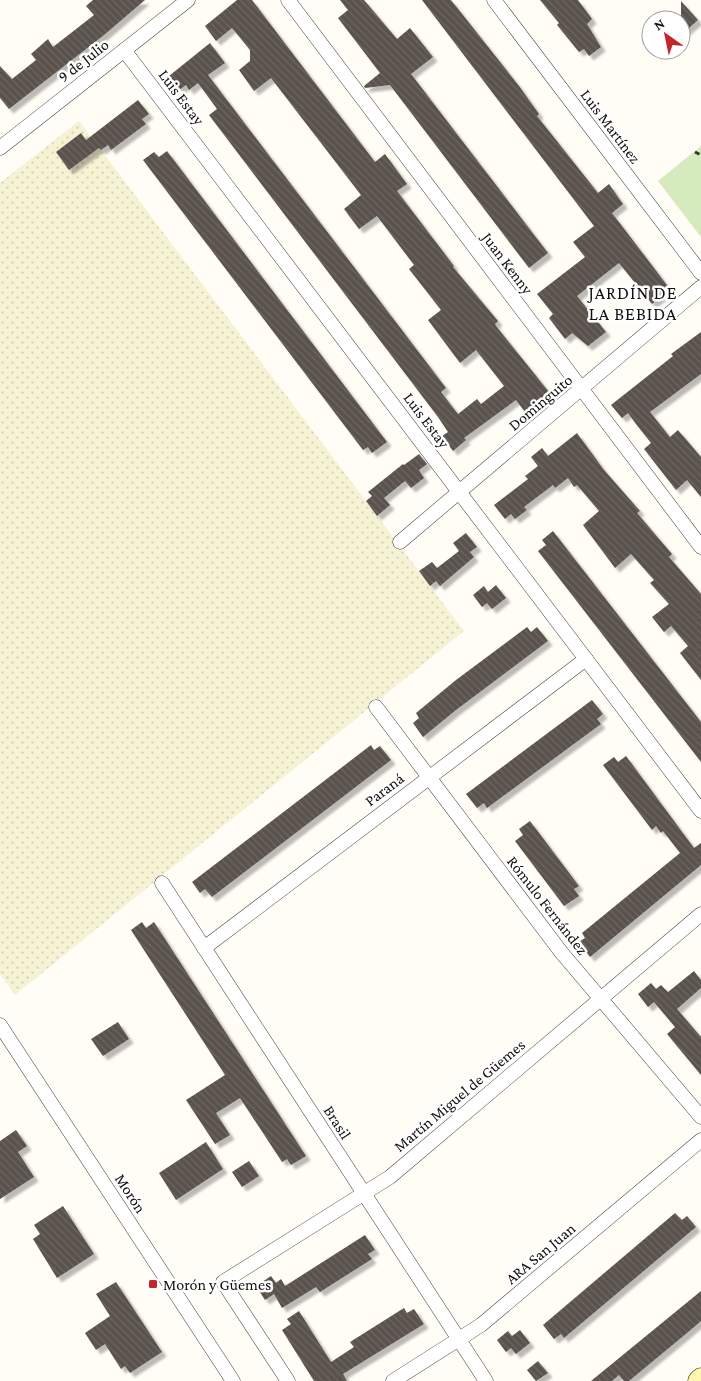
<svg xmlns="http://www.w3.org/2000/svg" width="701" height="1381" font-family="'Crimson Pro',serif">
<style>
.farmland{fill:url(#farmland-dots)}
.park{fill:#d5ebbd}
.building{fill:url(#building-back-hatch);filter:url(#shadow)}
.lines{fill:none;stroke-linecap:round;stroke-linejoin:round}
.street-casing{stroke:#444;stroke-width:15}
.secondary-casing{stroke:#333;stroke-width:21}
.path{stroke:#333;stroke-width:3;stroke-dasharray:5 2.5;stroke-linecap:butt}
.street{stroke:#fff;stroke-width:14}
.secondary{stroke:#fff6b0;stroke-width:20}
.poi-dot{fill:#c4262e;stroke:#fff;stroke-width:2}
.labels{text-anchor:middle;stroke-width:5;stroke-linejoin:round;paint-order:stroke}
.street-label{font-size:16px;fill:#111;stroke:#fff}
.poi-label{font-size:16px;fill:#111;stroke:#fff;text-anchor:start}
.neighbourhood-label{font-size:18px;letter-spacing:1px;fill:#111;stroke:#fff}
</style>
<defs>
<pattern id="farmland-dots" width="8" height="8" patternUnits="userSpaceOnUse" patternTransform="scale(1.25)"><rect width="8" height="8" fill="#f6f3d4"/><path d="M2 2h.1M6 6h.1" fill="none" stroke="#d2cfb5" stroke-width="1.8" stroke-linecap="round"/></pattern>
<pattern id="building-back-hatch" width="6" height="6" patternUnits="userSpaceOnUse" patternTransform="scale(1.25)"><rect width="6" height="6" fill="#5a524d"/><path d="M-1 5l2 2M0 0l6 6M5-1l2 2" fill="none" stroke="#6d6662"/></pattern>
<filter id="shadow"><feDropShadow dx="4.5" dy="4.5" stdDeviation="1" flood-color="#0004"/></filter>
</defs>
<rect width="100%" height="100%" fill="#fffdf5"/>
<polygon class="farmland" points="79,121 464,631 15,995 0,974 0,183"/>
<polygon class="park" points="701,146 701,237 658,181"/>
<g class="building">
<polygon points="93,0 145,0 104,35 9,109 0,98 0,66 12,79 36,60 31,54 48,39 53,47 94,15 86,6"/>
<polygon points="237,0 252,0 375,162 385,154 407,184 397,191 454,266 453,267 498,321 495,324 496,326 549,392 525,412 516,400 464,438 466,440 453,451 442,436 448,432 438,417 209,115 217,109 198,83 189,90 186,85 179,90 169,76 210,43 225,63 208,75 446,388 441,392 458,414 477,399 481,404 504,386 476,350 460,363 428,320 441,310 409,269 414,265 377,216 359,229 344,209 361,195 271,78 254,91 239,70 250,61 250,50 246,45 232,28 216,41 205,26"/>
<polygon points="340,0 364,0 397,39 410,28 433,57 411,74 548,253 529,268 390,85 365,88 364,86 380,73 338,18 348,10"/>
<polygon points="422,0 451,0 519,86 539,114 537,116 598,193 609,184 618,197 623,204 612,213 670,289 652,304 619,263 577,296 606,332 588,346 572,333 565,339 549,318 553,314 537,294 585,257 573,242 594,226"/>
<polygon points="540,0 578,0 592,19 587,24 601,47 589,56 584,49 579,52 557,25 559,23"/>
<polygon points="681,1 698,20 681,35"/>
<polygon points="138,100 149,114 142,119 146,124 111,150 108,145 101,150 99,148 69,170 56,152 81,133 86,140"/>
<polygon points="167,151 387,442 372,453 368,447 363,450 143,160 154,152 159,157"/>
<polygon points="701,332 701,374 650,412 670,437 678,430 701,457 701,497 687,480 676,490 644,449 651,443 636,424 628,413 622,418 611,405 673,356 671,354"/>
<polygon points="577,433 604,470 640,511 637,513 672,554 669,557 701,594 701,680 680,653 688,646 671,626 664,632 652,617 669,604 650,583 654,580 631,554 615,568 583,525 599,511 577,485 574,487 568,478 555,488 553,485 524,507 527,510 515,519 511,514 505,519 494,505 528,479 525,476 538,466 531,457 542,448 548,456"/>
<polygon points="419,454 427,464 419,470 424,478 411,488 405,481 384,498 390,505 377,516 366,501 372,496 368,492 403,464 404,465"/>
<polygon points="553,531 701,722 701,762 538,551 546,545 542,540"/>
<polygon points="466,533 477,547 470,552 474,557 440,586 436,581 430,586 419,571 432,562 437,568 459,551 453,543"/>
<polygon points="496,585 506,598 492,609 487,603 482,607 473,595 484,586 488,592"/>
<polygon points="527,627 531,632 537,627 548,641 456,710 423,737 413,723 419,718 416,713 456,680"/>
<polygon points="592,700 603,714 597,719 601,724 487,808 484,803 477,808 466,794"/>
<polygon points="371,745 374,750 380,746 391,760 212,897 205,889 200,893 192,882"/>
<polygon points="626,756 694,848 701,843 701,865 590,957 579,942 585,938 582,933 680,853 663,831 661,833 656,826 652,830 603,765 614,757 618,762"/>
<polygon points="530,821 579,886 574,889 579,896 564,906 515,841 523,835 519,829"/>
<polygon points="142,922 146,928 154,922 306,1156 291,1165 287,1159 282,1162 240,1098 216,1113 230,1135 215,1144 186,1100 225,1075 131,930"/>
<polygon points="694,971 701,980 701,988 677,1009 701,1037 701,1075 667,1034 675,1027 654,1002 648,1007 638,994 651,983 656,989 661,985 668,992"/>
<polygon points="118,1022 129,1039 103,1056 91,1039"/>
<polygon points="16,1130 27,1146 18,1152 34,1177 0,1199 0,1141"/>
<polygon points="206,1142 223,1169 176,1200 159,1173"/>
<polygon points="249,1161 259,1176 242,1187 232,1172"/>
<polygon points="63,1206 94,1254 57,1278 33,1239 40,1234 34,1225"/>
<polygon points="675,1213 682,1220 687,1216 696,1227 564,1338 561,1334 554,1339 543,1325"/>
<polygon points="365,1235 375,1250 368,1254 372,1259 320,1292 316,1287 282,1308 274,1294 265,1300 256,1286 271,1276 276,1283 281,1279 285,1286"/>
<polygon points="116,1282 162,1352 130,1373 125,1366 121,1369 105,1344 96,1350 85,1333 110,1316 96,1294"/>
<polygon points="701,1291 701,1321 687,1333 629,1381 624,1381 619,1375 612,1381 591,1381"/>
<polygon points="404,1308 407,1313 414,1309 424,1324 343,1374 347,1381 314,1381 282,1330 291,1324 287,1319 299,1311 331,1362 354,1347 350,1342"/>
<polygon points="520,1330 530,1343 516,1354 511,1348 506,1352 497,1340 508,1331 512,1336"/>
<polygon points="538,1361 548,1373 536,1381 527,1370"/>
</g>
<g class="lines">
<defs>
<g id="street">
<polyline points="288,0 701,547"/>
<polyline points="494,0 701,273"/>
<polyline points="124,50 701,811"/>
<polyline points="0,148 188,0"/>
<polyline points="400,542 701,287"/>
<polyline points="376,707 561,952 701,1117"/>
<polyline points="162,883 486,1381"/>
<polyline points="204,948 586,659"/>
<polyline points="0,1025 233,1381"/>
<polyline points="288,1381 223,1282 390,1177 701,914"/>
<polyline points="393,1381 481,1325 701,1140"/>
</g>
<polyline id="secondary" points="698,1381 701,1378"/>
</defs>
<use href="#street" class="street-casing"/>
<use href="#secondary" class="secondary-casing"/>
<polyline class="path" points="695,152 701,155"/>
<use href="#street" class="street"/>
<use href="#secondary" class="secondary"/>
</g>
<rect class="poi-dot" x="148" y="1279" width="10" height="10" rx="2.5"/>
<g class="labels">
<g class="street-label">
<text transform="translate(83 60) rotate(-38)" y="6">9 de Julio</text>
<text transform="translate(182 97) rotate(53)" y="6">Luis Estay</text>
<text transform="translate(611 126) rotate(53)" y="6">Luis Martínez</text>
<text transform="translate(508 263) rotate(53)" y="6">Juan Kenny</text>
<text transform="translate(540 402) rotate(-40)" y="6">Dominguito</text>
<text transform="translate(427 420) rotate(53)" y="6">Luis Estay</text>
<text transform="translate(384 789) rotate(-37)" y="6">Paraná</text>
<text transform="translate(548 905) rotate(52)" y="6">Rómulo Fernández</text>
<text transform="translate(459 1095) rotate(-40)" y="6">Martín Miguel de Güemes</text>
<text transform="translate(338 1122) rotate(57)" y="6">Brasil</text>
<text transform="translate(131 1193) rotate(57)" y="6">Morón</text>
<text transform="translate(540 1253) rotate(-40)" y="6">ARA San Juan</text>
</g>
<g class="poi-label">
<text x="163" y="1290">Morón y Güemes</text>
</g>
<g class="neighbourhood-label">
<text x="633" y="299">JARDÍN DE<tspan x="633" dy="21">LA BEBIDA</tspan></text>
</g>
</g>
<g transform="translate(666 35) rotate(327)"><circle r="24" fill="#ffffff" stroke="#a0a0a0"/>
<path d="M0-4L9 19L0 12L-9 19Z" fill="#c4262e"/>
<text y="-8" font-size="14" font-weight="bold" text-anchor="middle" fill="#111111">N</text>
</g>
</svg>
